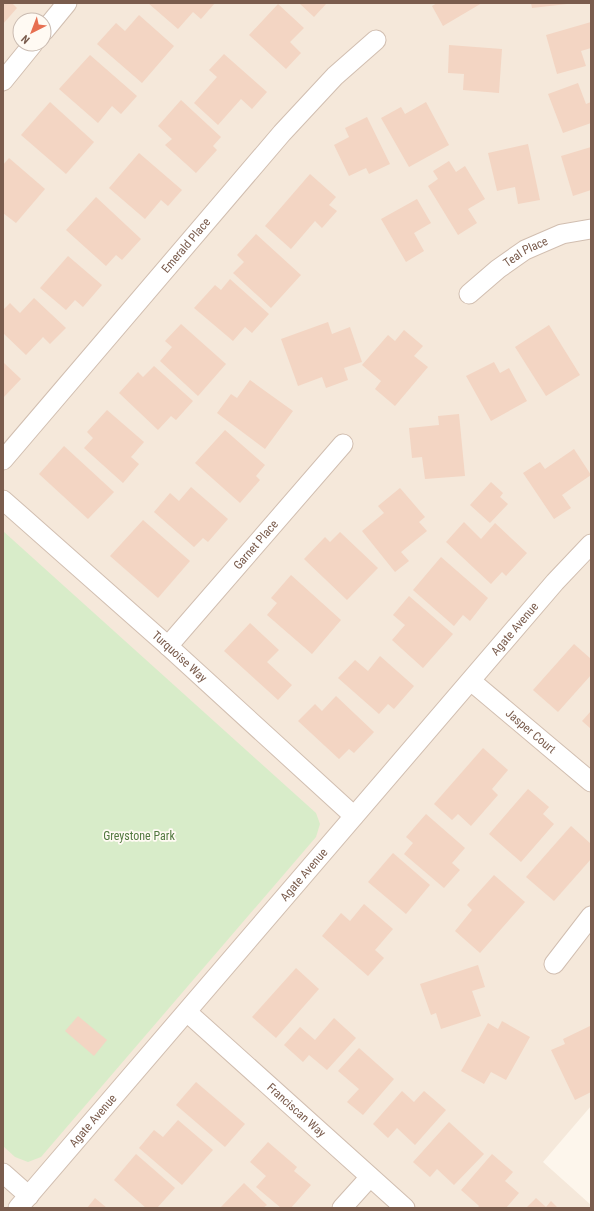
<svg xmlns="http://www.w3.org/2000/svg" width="594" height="1211" font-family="'Roboto Condensed',sans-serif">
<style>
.residential{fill:#f5e8da;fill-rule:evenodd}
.green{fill:#d8ecc9}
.building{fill:#f3d5c3}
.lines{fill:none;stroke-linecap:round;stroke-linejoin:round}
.street-casing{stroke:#d1beb0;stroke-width:21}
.street{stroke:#fff;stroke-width:19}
.labels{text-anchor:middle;stroke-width:3.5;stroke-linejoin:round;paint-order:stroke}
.street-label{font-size:12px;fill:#7a5c4d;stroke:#fffaf3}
.park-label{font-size:12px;fill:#537a41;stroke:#fffaf3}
</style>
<rect width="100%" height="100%" fill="#fdf6ec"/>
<path class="residential" d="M3,3H591V1106L543,1162L591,1205V1208H3ZM20,20H44V44H20Z"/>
<polygon class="green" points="3,531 316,813 320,824 316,837 41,1157 28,1162 15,1157 3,1146"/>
<g class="building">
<polygon points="3,3 12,3 17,8 3,24"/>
<polygon points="148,3 215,3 201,19 193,12 178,29"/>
<polygon points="299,3 327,3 314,17"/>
<polygon points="437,3 482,3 443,26 432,6"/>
<polygon points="531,3 566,3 567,4 532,8"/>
<polygon points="278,4 304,28 290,42 301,53 286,69 249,35"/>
<polygon points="139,15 174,46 142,83 97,44 116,23 125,31"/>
<polygon points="591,22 591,48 581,51 586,66 557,74 546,35"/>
<polygon points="449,45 502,49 499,93 463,90 464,74 448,73"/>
<polygon points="224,54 267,92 252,109 241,99 218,125 194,103 217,77 209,70"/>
<polygon points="90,55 137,96 121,114 112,106 98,123 59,89"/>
<polygon points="578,83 586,104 591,102 591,123 563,133 548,94"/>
<polygon points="181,100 221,137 213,146 217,150 196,173 165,145 172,139 158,126"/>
<polygon points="50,102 94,142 66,174 21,135"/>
<polygon points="426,102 449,145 409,167 381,118 401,107 405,114"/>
<polygon points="367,117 390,164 369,174 366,168 349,176 334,145 349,137 345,128"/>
<polygon points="528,144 540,200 518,204 515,187 497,191 488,153"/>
<polygon points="591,147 591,190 573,196 561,156"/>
<polygon points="139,153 182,190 168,206 161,200 145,219 109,188"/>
<polygon points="9,158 45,189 16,223 3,213 3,165"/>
<polygon points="449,161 456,172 465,166 485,199 468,209 477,223 458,235 428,186 438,179 433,171"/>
<polygon points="310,174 336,197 329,205 337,211 322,228 315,221 291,249 265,226"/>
<polygon points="96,197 141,239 122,260 116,255 106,266 66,230"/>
<polygon points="417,199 431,223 414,233 424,251 406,262 381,219"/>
<polygon points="256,234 301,275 271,308 233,273 244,262 237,255"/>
<polygon points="68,256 102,285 83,307 75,300 66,310 40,288"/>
<polygon points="230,279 269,314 252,333 245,327 233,341 194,308 215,285 221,290"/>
<polygon points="34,298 66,328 50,344 43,337 26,355 3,333 3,310 10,303 20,313"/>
<polygon points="328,322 332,334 350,327 362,362 344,368 348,380 326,388 322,377 298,386 281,339"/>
<polygon points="181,324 226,364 198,396 160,361 172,347 165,341"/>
<polygon points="549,325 580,375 546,396 515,347"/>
<polygon points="404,330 423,346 414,356 428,367 395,406 375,389 381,381 362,365 388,335 395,341"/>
<polygon points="3,362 21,379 3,398"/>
<polygon points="494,362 500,373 509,368 527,401 491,421 466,376"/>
<polygon points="154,366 193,401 176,420 171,416 158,430 119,393 138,372 143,377"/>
<polygon points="250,380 293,411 265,449 217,413 231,394 237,398"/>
<polygon points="107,410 144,442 131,457 139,464 123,483 84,448 93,438 87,432"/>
<polygon points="459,414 465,476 425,479 422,457 412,458 409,428 439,425 438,416"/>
<polygon points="225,430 265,465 256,476 260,480 240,503 195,463"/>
<polygon points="64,446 114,492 88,519 39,474"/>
<polygon points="574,449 591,475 562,495 571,508 554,519 523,473 540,462 545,469"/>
<polygon points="491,482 503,493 500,497 508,504 490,523 470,505"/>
<polygon points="191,487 228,519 208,542 203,538 194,547 154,512 170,493 179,501"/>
<polygon points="400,488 425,517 419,522 427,531 401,552 409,561 395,572 362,531 384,513 378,506"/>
<polygon points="143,520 190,561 158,598 110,556"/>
<polygon points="464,522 481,539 495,523 527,553 506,576 502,572 491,584 446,542"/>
<polygon points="340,532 378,568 347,600 304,559 325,537 330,542"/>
<polygon points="441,557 488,598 470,621 463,615 454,626 413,590"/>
<polygon points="291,575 341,620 312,654 267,615 277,603 271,598"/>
<polygon points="409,596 453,634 423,668 392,640 405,625 393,615"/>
<polygon points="250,623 279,650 267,662 292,685 278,700 224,651"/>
<polygon points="574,644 591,659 591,675 558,712 533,690"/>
<polygon points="380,656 414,686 394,709 388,704 379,714 338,678 355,660 368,671"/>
<polygon points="336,696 374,732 354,753 349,749 339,759 298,721 315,704 322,711"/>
<polygon points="591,711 591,729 582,721"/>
<polygon points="483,748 508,770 492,789 498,795 471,826 458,814 452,820 434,804"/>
<polygon points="528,789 549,807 543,814 554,824 521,862 489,834"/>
<polygon points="426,814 465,848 452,863 460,870 444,888 404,854 413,843 406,837"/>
<polygon points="571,826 591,844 591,859 554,901 526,877"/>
<polygon points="393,853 430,885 406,914 368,882"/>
<polygon points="494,875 525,902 480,953 455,931 472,910 467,905"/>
<polygon points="364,904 393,929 375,950 384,958 368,976 322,936 341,913 350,921"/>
<polygon points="478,965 485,987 472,991 481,1016 441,1029 436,1013 431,1015 420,984"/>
<polygon points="296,968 319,989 276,1038 252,1017"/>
<polygon points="78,1016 107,1040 94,1056 65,1031"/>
<polygon points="334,1018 356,1038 327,1070 309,1055 303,1062 284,1045 300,1027 315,1040"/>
<polygon points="502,1021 530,1037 506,1080 491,1072 484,1084 461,1071 488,1023 498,1029"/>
<polygon points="590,1026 591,1029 591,1092 575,1100 551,1050 565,1044 563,1039"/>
<polygon points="359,1048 394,1079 363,1115 347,1102 359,1089 338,1071"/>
<polygon points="196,1082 245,1124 225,1147 176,1105"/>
<polygon points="402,1091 414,1102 424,1091 446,1110 415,1145 397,1128 388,1138 373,1124"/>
<polygon points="178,1120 213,1150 182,1185 139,1148 154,1130 163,1137"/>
<polygon points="449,1122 484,1154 454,1185 437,1169 430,1177 413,1162"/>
<polygon points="268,1142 297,1167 294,1171 311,1185 291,1208 281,1208 256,1187 266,1176 250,1162"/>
<polygon points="136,1154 175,1188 157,1208 146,1208 114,1180"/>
<polygon points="492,1154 513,1172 505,1181 519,1193 506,1208 477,1208 479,1206 461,1190"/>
<polygon points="244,1183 267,1205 263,1208 220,1208"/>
<polygon points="95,1198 107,1208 87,1208"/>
<polygon points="536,1198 546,1207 551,1201 558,1208 526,1208"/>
</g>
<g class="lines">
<defs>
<g id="street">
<polyline points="44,31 67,3"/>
<polyline points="3,81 33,44"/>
<path id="s1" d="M469,294L498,269L525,250L562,234L591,229"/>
<path id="s2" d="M3,460L282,133L335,76L376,40"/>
<path id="s3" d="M3,500L168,646L354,816"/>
<path id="s4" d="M168,646L343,444"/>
<path id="s5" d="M471,681L591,782"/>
<polyline points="554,964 591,916"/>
<path id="s6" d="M187,1012L405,1208"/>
<polyline points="3,1173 29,1196"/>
<path id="s7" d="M18,1208L555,582L591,544"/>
<polyline points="342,1208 370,1177"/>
</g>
</defs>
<use href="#street" class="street-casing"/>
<use href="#street" class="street"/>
</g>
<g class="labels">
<g class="street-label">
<text dy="4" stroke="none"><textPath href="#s2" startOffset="282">Emerald Place</textPath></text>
<text dy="4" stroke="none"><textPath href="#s1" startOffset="71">Teal Place</textPath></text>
<text dy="4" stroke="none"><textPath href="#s4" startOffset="134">Garnet Place</textPath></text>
<text dy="4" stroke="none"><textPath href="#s7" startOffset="763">Agate Avenue</textPath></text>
<text dy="4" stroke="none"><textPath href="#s3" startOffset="236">Turquoise Way</textPath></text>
<text dy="4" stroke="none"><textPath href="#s5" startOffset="78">Jasper Court</textPath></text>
<text dy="4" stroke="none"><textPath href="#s7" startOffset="439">Agate Avenue</textPath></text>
<text dy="4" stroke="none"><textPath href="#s6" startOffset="147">Franciscan Way</textPath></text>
<text dy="4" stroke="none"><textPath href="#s7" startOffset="115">Agate Avenue</textPath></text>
</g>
<g class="park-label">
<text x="139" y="840">Greystone Park</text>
</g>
</g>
<rect width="594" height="1211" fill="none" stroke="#7a5c4d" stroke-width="8"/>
<g transform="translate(32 32) rotate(222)"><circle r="19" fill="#fffaf3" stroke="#cabbb1"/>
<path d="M0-3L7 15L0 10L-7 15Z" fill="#e76f51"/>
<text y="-6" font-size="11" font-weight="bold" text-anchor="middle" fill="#7a5c4d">N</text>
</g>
</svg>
